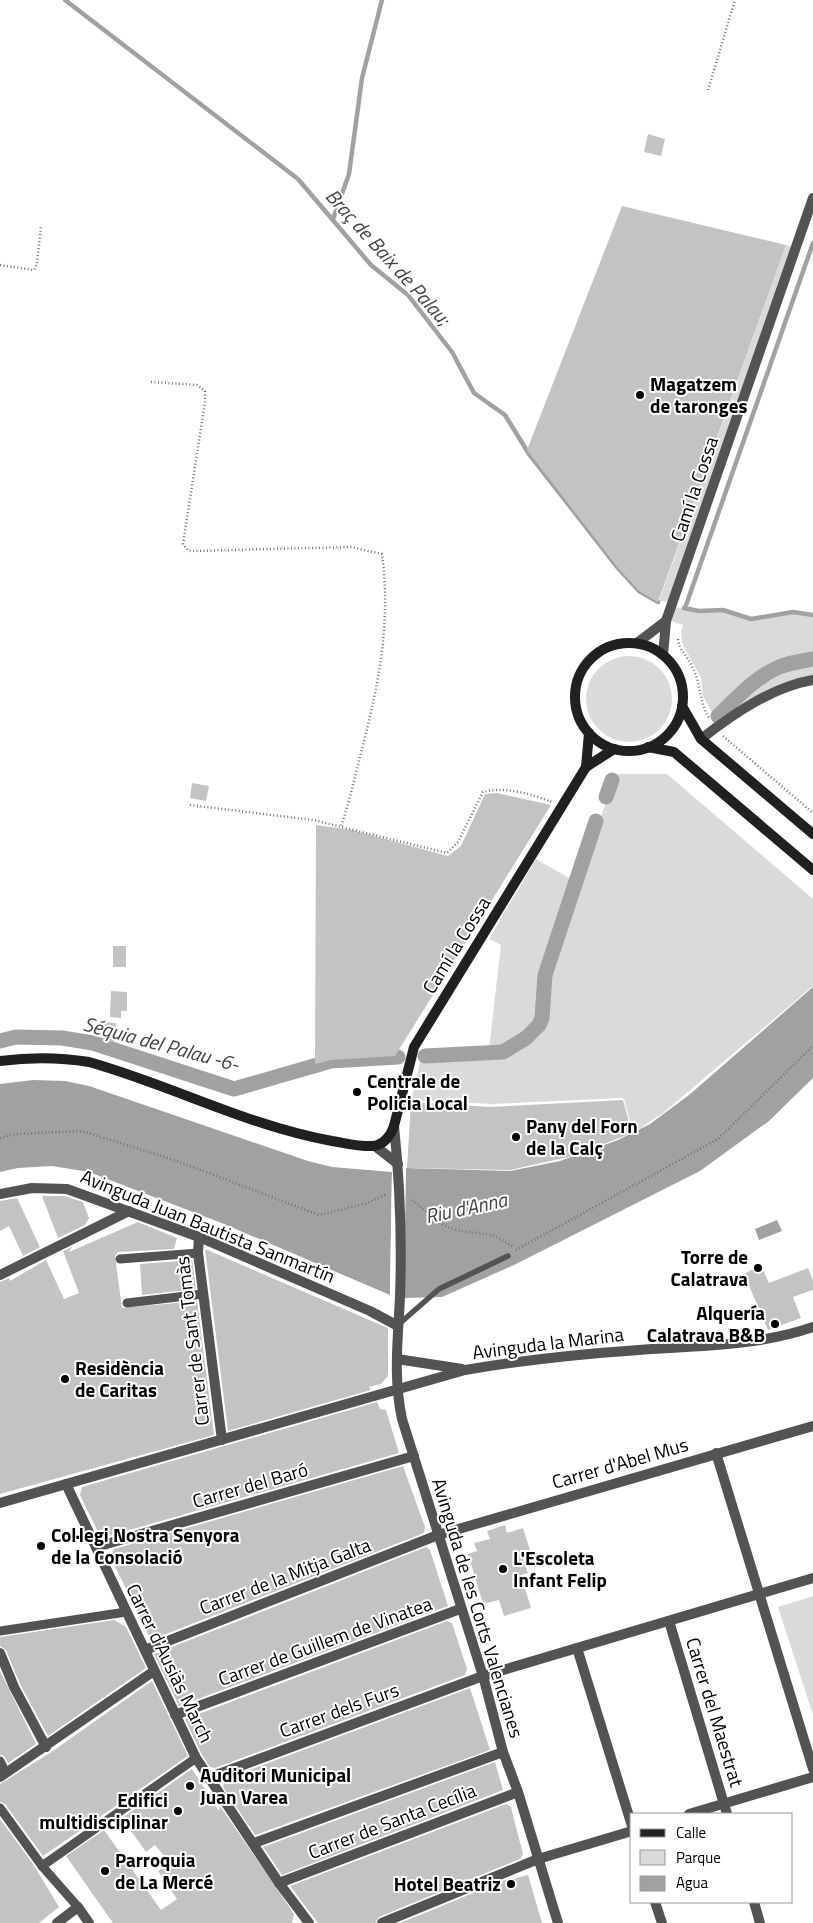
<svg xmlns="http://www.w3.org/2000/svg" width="813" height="1923" font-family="'Titillium Web',sans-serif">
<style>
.green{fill:#dadada}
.water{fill:#a1a1a1}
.pier{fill:#fff}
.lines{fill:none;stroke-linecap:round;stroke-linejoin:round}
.stream{stroke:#a1a1a1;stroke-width:4.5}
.canal{stroke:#a1a1a1;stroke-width:15}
.building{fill:#c3c3c3}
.path{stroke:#757575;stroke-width:2.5;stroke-dasharray:1 2.5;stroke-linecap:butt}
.service{stroke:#535353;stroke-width:5.5}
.pedestrian{stroke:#535353;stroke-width:9}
.minor{stroke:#535353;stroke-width:10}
.tertiary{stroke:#535353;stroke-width:10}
.secondary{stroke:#202020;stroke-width:10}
.poi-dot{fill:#000;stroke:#fff;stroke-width:2}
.labels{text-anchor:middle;stroke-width:4;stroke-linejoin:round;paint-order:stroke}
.poi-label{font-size:19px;font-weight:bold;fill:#000;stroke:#fff;text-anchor:start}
.street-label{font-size:19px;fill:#000;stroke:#fff}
.water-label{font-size:20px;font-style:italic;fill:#424242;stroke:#fff}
</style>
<rect width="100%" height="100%" fill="#fff"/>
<g class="green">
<polygon points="786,245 795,247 668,602 659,601"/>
<polygon points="673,607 698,611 730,612 750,620 793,612 813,616 813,677 718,724 703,696 701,678 682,643 681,631 683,625 668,620"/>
<circle cx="629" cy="699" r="43"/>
<polygon points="617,774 667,774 813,899 813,986 663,1113 633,1133 624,1099 622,1098 493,1104 411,1100 423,1049 489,1049 501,945 489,939 536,859 576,882"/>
<polygon points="813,1596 813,1715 778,1607"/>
</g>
<g class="water">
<polygon points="813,987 813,1078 769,1121 700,1171 514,1265 442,1297 404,1298 406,1168 510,1171 560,1161 618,1140 650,1124 689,1095"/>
<polygon points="33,1080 65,1081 89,1086 308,1161 332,1167 392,1172 390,1295 224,1224 89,1172 52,1166 18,1168 0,1172 0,1084"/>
<polygon points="777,1220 782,1231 759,1240 755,1229"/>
</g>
<polygon class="pier" points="392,1170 394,1172 392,1296 390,1296"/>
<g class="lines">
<g class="stream">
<polyline points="65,0 298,179 371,265 408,295 452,352 474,393 505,415 529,454 618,568 639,591 658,602"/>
<polyline points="333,219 349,174 362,78 382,0"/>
<polyline points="684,608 699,611 723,610 751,619 793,612 813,615"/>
<polyline points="685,608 813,243"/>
</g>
<g class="canal">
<path d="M718,716C737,698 754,678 779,667C789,663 802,661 813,659"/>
<polyline points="606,797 612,780"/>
<polyline points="0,1041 16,1037 62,1038 93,1043 234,1089 331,1061 398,1057"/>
<polyline points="425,1056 503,1052 526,1038 539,1025 542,1018 545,975 596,821"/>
</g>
</g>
<g class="building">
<polygon points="648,134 665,139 661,156 644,152"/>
<polygon points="622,206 786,245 658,602 639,591 618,568 527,450"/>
<polygon points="192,783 209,786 206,801 190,798"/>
<polygon points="497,793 551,805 395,1056 331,1060 315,1064 316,825 352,830 448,856 461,846 485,794"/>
<rect x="113" y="946" width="13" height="21"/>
<polygon points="111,991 127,992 127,1011 121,1011 121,1018 110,1017"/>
<polygon points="104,1022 116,1023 114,1042 102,1041"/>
<polygon points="623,1100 632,1133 573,1156 510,1170 407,1168 411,1102 491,1107"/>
<polygon points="42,1196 65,1196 83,1202 89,1218 85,1225 58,1238"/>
<polygon points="17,1198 40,1247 23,1256 9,1226 0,1231 0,1201"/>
<polygon points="138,1222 177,1238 174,1249 118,1252 115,1256 122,1308 197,1301 214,1435 0,1494 0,1282 9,1278 10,1281 46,1260 64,1299 79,1293 63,1251 72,1247 69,1252"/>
<polygon points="205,1249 388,1328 388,1376 381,1384 369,1387 371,1390 228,1431"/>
<polygon points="192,1260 196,1289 142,1295 140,1264"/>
<polygon points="761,1265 769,1283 808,1268 813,1280 813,1290 793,1297 801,1318 768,1330 744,1274"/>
<polygon points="377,1402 380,1409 386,1410 399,1453 105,1537 100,1536 80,1495 82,1487"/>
<polygon points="403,1466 425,1527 424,1533 151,1640 110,1556 114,1549"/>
<polygon points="505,1525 507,1533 523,1528 531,1553 522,1556 528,1573 521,1575 531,1608 504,1616 499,1600 483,1604 468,1554 477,1551 474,1543 490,1539 487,1531"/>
<polygon points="426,1547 430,1550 448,1606 179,1706 154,1654"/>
<polygon points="114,1620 126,1627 146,1668 48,1736 20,1684 6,1650 0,1646 0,1637"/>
<polygon points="447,1621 452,1623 467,1669 465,1675 215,1768 210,1767 202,1755 185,1719"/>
<polygon points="0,1671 36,1744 8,1763 4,1756 0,1755"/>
<polygon points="152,1681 188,1756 43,1856 5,1804 0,1802 0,1784 50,1753"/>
<polygon points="470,1688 490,1750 255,1835 223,1787 225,1779"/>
<polygon points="495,1762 503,1790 282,1875 263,1847"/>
<polygon points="192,1769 219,1811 220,1806 294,1914 292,1923 113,1923 66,1856 104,1830 161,1910 177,1899 158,1871 170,1863 155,1845 146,1852 122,1818"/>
<polygon points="506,1804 511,1807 517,1831 523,1854 520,1859 379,1917 375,1923 318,1923 290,1886"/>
<polygon points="0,1819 33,1864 59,1907 39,1923 0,1923"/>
<polygon points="528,1875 542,1923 400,1923 510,1878 509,1880"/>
</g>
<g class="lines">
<g class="path">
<polyline points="708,90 735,0"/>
<polyline points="0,265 34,270 37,264 41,226"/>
<path d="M151,382L197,385L205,391V402L183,544L189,551L351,547L382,554C391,623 379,682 362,749C355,775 350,801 341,826"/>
<path d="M678,639C679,651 688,656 692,666C701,683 699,701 709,718"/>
<polyline points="723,736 813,813"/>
<path d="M190,805L313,820L447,853L458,842L483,792C505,786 531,794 552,802"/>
<polyline points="0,1138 16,1134 82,1131 177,1161 319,1215 367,1203 387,1194"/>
<path d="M412,1200C425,1209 438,1225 454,1229C480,1237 486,1227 513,1247"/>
<polyline points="516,1250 718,1139 813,1046"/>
</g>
<polyline class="service" points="399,1324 439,1289 508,1256"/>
<g class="pedestrian">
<polyline points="120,1259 198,1253"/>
<polyline points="127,1303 203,1294"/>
<polyline points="0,1631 126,1612"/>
<polyline points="0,1761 6,1773"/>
<polyline points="0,1808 42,1866 78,1907"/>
<polyline points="42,1866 196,1758"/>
</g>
<g class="minor">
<path d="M701,739C733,714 772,687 813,680"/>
<polyline points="0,1194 32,1188 67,1189 199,1237 370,1311 398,1326"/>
<polyline points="199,1237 198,1253 222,1440"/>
<polyline points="0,1275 129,1211"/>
<polyline points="716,1453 813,1769"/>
<polyline points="66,1484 196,1758 279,1883 309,1923"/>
<polyline points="96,1547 414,1456"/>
<polyline points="669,1621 727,1814"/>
<polyline points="577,1648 632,1826"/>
<polyline points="145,1650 438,1535 813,1426"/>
<polyline points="0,1653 14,1687 46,1747"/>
<polyline points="175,1715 460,1609"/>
<polyline points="0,1777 154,1671"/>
<polyline points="208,1778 483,1676 813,1578"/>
<polyline points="689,1814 813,1777"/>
<polyline points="254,1843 503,1752"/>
<polyline points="279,1883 518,1792"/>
<polyline points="655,1902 662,1923"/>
<polyline points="754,1902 760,1923"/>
<polyline points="57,1923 78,1907 89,1923"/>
<polyline points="382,1923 538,1859 632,1831"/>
</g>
<g class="tertiary">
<polyline points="637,643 666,621"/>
<polyline points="663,655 666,621 813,198"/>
<path d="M394,1126C400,1183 402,1240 400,1297C398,1339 393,1377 402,1419L483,1676L503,1752L518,1792L558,1923"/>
<polyline points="375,1146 398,1164"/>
<polyline points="397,1359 462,1369"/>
<path d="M0,1503L465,1370C523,1360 581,1354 639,1350C697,1346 759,1346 813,1327"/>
</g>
<g class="secondary">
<circle cx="629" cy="697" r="54"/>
<polyline points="682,706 701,739 813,834"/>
<polyline points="648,747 674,752 813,870"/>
<polyline points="586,767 589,733"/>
<path d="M0,1061C31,1057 58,1057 89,1062C171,1085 248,1126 332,1141C345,1143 360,1147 373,1146C384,1145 391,1135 394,1126L414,1047L586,767L614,749"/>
</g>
</g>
<g class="poi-dot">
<circle cx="640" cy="395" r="5"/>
<circle cx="357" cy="1092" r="5"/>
<circle cx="516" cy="1137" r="5"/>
<circle cx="758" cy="1268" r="5"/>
<circle cx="775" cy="1324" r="5"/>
<circle cx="65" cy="1379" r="5"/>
<circle cx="41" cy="1546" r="5"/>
<circle cx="503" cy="1569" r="5"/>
<circle cx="190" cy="1786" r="5"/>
<circle cx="178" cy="1811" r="5"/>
<circle cx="105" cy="1871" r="5"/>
<circle cx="511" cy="1884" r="5"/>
</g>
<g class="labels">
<g class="poi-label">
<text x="650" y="391">Magatzem<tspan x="650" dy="22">de taronges</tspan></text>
<text x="367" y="1088">Centrale de<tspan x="367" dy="22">Policia Local</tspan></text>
<text x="526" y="1133">Pany del Forn<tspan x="526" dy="22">de la Calç</tspan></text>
<text x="748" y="1264" text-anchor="end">Torre de<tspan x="748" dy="22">Calatrava</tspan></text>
<text x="765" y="1320" text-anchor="end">Alquería<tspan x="765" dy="22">Calatrava B&amp;B</tspan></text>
<text x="75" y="1375">Residència<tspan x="75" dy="22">de Caritas</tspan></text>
<text x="51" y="1542">Col·legi Nostra Senyora<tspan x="51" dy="22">de la Consolació</tspan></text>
<text x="513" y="1565">L'Escoleta<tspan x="513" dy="22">Infant Felip</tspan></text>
<text x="200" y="1782">Auditori Municipal<tspan x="200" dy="22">Juan Varea</tspan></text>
<text x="168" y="1807" text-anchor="end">Edifici<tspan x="168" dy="22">multidisciplinar</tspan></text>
<text x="115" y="1867">Parroquia<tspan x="115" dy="22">de La Mercé</tspan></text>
<text x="501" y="1891" text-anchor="end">Hotel Beatriz</text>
</g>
<g class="street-label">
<text transform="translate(694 489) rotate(-71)" y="7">Camí la Cossa</text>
<text transform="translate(456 945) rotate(-58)" y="7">Camí la Cossa</text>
<text transform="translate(208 1226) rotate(22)" y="7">Avinguda Juan Bautista Sanmartín</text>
<text transform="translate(192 1341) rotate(-97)" y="7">Carrer de Sant Tomàs</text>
<text transform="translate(548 1343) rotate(-7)" y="7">Avinguda la Marina</text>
<text transform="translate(620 1463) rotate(-16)" y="7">Carrer d'Abel Mus</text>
<text transform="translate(250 1485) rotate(-16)" y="7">Carrer del Baró</text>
<text transform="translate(285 1576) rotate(-21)" y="7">Carrer de la Mitja Galta</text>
<text transform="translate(478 1608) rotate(73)" y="7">Avinguda de les Corts Valencianes</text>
<text transform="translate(325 1641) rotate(-20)" y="7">Carrer de Guillem de Vinatea</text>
<text transform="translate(170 1663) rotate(64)" y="7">Carrer d'Ausiàs March</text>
<text transform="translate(339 1710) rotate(-20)" y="7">Carrer dels Furs</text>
<text transform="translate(715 1712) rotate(73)" y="7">Carrer del Maestrat</text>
<text transform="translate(392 1821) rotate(-21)" y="7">Carrer de Santa Cecília</text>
</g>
<g class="water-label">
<text transform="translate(388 257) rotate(48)" y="7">Braç de Baix de Palau;</text>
<text transform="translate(161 1044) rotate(15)" y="7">Séquia del Palau -6-</text>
<text transform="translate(466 1208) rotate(-12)" y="7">Riu d'Anna</text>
</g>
</g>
<rect x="630" y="1813" width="162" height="90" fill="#ffffff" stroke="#999999"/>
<rect x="640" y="1829" width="25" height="8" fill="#202020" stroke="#999999"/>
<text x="676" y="1838" font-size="15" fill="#000000">Calle</text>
<rect x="640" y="1850" width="25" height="15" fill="#dadada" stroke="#999999"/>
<text x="676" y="1863" font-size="15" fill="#000000">Parque</text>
<rect x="640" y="1876" width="25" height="15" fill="#a1a1a1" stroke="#999999"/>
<text x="676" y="1888" font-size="15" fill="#000000">Agua</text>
</svg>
